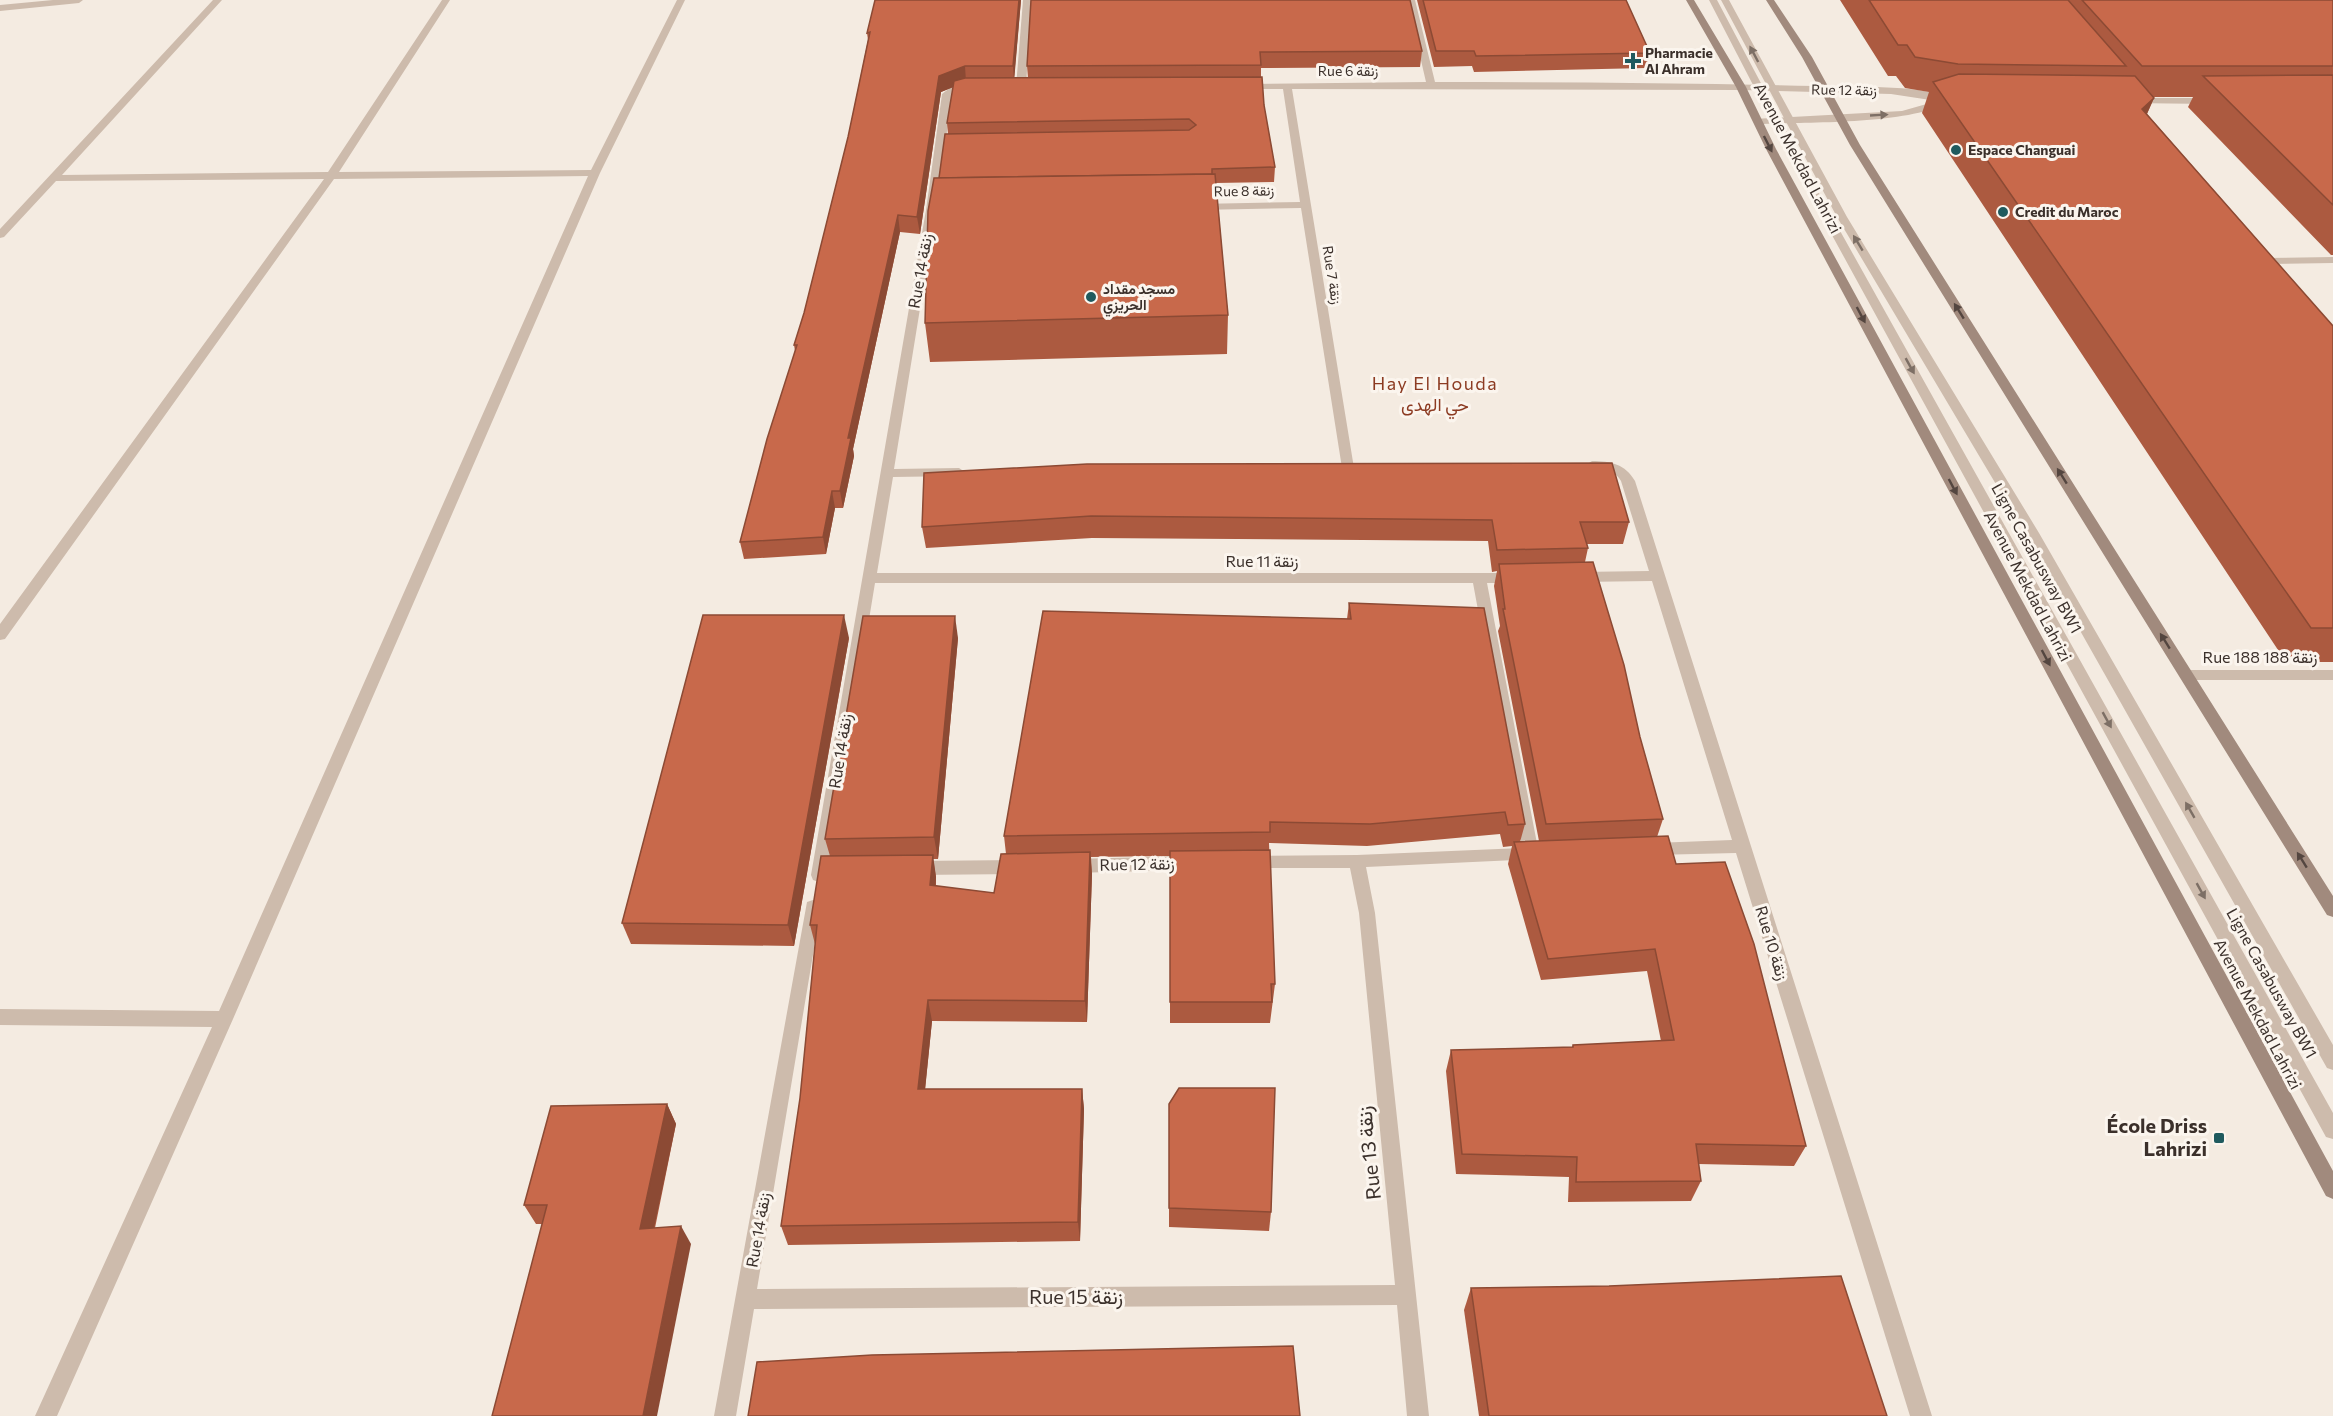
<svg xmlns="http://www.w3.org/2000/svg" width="2333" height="1416" font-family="Commissioner,Vazirmatn,sans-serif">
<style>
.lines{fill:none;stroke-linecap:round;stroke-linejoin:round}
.service{fill:#cdbbac;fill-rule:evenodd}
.minor{fill:#cdbbac;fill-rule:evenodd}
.secondary{fill:#a18a7d;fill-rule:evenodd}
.wall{fill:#ac5a40}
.shaded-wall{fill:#8c4a34}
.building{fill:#c8694b;stroke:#8c4a34;stroke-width:1.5}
.oneway{fill:#7d6f65}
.oneway2{fill:#544640}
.poi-dot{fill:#1f5a5e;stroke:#fbf5ee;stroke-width:2}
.labels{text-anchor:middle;stroke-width:6;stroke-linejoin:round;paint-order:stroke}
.far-poi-label{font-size:14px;font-weight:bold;fill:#3b302b;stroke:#fbf5ee;text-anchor:start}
.far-street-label{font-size:14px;fill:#3b302b;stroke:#fbf5ee}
.street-label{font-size:16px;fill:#3b302b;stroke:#fbf5ee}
.neighbourhood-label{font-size:18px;letter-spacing:1.5px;fill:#8c3b22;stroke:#fbf5ee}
.near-poi-label{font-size:20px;font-weight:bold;fill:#3b302b;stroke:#fbf5ee;text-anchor:end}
.near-street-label{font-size:20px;fill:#3b302b;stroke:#fbf5ee}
</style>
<rect width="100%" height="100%" fill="#f4ebe1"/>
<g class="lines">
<g class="service">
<polygon points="1709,0 1717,0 1820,195 2333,1113 2333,1139 2326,1137 1810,195"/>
<polygon points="1721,0 1729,0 1847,217 2039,533 2333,1045 2333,1070 2327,1068 2025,533 1837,217"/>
</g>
<g class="minor">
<polygon points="53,0 83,0 79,3 0,11 0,5"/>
<polygon points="213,0 222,0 62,175 328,172 442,0 450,0 339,172 591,170 677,0 685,0 600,173 233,1019 57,1416 35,1416 212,1027 0,1025 0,1009 219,1011 588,176 334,179 5,639 0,640 0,624 324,179 56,181 4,237 0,238 0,229"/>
<polygon points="1023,0 1031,0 1026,87 1021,90 1016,87"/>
<path d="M1407,0H1415L1435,82C1562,82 1690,83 1817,86C1846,87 1930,84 1951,100C1917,125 1804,122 1758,124L1754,123V119L1902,111L1937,101L1891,94L1741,90L1292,89L1354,468L1348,472L1342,468L1301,208L1198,210L1193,207L1198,204L1300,202L1283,89H1242L1239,88V84L1426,82Z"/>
<polygon points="972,84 977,87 975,89 957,92 952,95 936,210 894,469 959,468 965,472 959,476 893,477 877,573 1516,573 1523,578 1516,583 1487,583 1539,854 1537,859 1366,867 1375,913 1429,1416 1407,1416 1397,1305 754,1309 736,1416 714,1416 807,902 813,900 819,902 821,907 757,1289 1395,1285 1359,913 1350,868 1252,868 1246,867 1244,862 1246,857 1252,856 1357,855 1522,848 1473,583 875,583 827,875 825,880 819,882 813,880 811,875 926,210 942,94 951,87"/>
<polygon points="2132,98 2210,98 2215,101 2210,104 2129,103 2127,101"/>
<polygon points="2333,257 2333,263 2263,264 2257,261 2263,258"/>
<path d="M1592,461C1611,461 1625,464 1635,481L1932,1416H1910L1736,853L1654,855L1648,854L1646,849L1648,844L1654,843L1732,840L1652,581L1579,582L1572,577L1579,572L1649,571L1621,481C1613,467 1601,471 1587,468L1586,465Z"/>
<polygon points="2186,670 2333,670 2333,680 2186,680 2179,675"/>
<polygon points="1189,856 1195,858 1197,863 1195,868 1189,870 1072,873 1066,871 1064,866 1066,861 1072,859"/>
<polygon points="1018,860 1024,862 1026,867 1024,872 1018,874 916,875 910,873 908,868 910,863 916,861"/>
</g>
<g class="secondary">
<polygon points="1686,0 1694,0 1746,87 1776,149 2333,1171 2333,1199 2326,1196 1766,149 1736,87"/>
<polygon points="1766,0 1774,0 1812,57 1860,145 2333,896 2333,917 2327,915 1850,145 1802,57"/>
</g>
</g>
<g class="wall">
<polygon points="1021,0 1014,78 1028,78 1027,66 1031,0 1422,51 1420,67 1261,68 1261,77 1264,105 1275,167 1274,182 1216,183 1228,315 1227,354 930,362 925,323 939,178 948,134 947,123 953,87 941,92 920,234 900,232 853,449 854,456 843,508 835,508 826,554 744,559 740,542 795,351 794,345 804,313 848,137 868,40 867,33"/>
<polygon points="1417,0 1626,0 1650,53 1646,68 1474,72 1472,66 1434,67"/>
<polygon points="1840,0 2333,0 2333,255 2331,255 2188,107 2193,97 2153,97 2154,98 2147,114 2333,326 2333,662 2286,662 1922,113 1929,92 1905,88 1896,76 1888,76"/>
<polygon points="924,473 1629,522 1623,544 1587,544 1588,548 1585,562 1640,737 1663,819 1657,837 1676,864 1806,1146 1794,1166 1698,1164 1701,1181 1691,1201 1568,1202 1569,1177 1456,1174 1446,1071 1451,1050 1572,1047 1573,1045 1661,1041 1647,971 1541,980 1508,864 1512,846 1503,847 1500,834 1367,846 1269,843 1275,984 1270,1023 1170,1023 1170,856 1091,857 1092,874 1087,1022 932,1021 925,1089 1082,1089 1084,1109 1080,1241 788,1245 781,1226 800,1098 815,944 810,925 830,856 825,839 958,638 938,859 933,859 936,877 936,886 994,893 1006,854 1004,836 1347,619 1349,603 1525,824 1520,842 1539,841 1498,631 1500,626 1494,586 1497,571 1492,572 1488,541 1092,538 926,548 922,527"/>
<polygon points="849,638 794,946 631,944 622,923"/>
<polygon points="667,1104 676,1124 655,1228 691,1244 542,1224 536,1224 524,1205"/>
<polygon points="1169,1104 1271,1212 1269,1231 1169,1227"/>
<polygon points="1471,1288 1887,1416 1479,1416 1464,1310"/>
</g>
<g class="shaded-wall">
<polygon points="1019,0 1021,0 1014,82 1013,66"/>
<polygon points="965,66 966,82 941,92 920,234 917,217 939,76"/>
<polygon points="2154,98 2140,129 2142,109"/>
<polygon points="898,215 900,232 853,449 854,456 843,508 840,491 848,438"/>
<polygon points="832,491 835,508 826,554 823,537"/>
<polygon points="844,615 849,638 794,946 788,925"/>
<polygon points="955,616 958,638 938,859 934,837"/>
<polygon points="1090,852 1092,874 1087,1022 1085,1001"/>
<polygon points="933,855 936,877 934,907 930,885"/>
<polygon points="928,1000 932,1021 923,1110 918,1089"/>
<polygon points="1082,1089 1084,1109 1080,1241 1078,1222"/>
<polygon points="667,1104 676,1124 650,1247 640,1229"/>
<polygon points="681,1226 691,1244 657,1416 643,1416"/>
</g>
<g class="building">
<polygon points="875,0 1019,0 1013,66 965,66 939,76 917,217 898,215 848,438 851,438 840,491 832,491 823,537 740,542 767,439 797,345 794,345 804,313 848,137 870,32 867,33"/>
<polygon points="1031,0 1410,0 1422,51 1260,52 1261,65 1027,66"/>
<polygon points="1423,0 1626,0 1650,53 1476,56 1474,51 1436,51"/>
<polygon points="1869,0 2068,0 2126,66 1958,64 1915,57 1907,45 1898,45"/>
<polygon points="2082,0 2333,0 2333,66 2142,66"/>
<polygon points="1959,74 2135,76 2154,98 2142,109 2333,326 2333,628 2311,628 1933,82"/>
<polygon points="2333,75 2333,205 2203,76"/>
<polygon points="1262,77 1264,105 1275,167 1212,169 1212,174 939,178 945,134 1189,130 1196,125 1189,119 947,123 954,81 965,78"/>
<polygon points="1215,174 1228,315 925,323 928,211 934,178"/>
<polygon points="1612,463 1629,522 1580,522 1588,548 1497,550 1492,520 1091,516 922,527 924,473 1087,464"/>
<polygon points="1593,562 1624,665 1640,737 1663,819 1546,824 1503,609 1505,609 1499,564"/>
<polygon points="1349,603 1484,608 1525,824 1508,825 1505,812 1370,824 1270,822 1270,832 1004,836 1043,611 1351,619"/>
<polygon points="703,615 844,615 788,925 622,923"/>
<polygon points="863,616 955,616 934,837 825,839"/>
<polygon points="1668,836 1676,864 1725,862 1754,944 1806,1146 1696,1144 1701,1181 1576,1182 1577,1157 1462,1154 1451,1050 1573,1047 1573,1045 1674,1040 1655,949 1548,959 1514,842"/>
<polygon points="1270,850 1275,984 1271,984 1272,1002 1170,1002 1170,851"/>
<polygon points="1090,852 1085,1001 928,1000 918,1089 1082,1089 1078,1222 781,1226 800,1098 817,925 810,925 821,856 933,855 930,885 994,893 1001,854"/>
<polygon points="1179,1088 1275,1088 1271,1212 1169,1208 1169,1104"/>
<polygon points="667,1104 640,1229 681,1226 643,1416 492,1416 547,1205 524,1205 551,1106"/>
<polygon points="1841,1276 1887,1416 1489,1416 1471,1288 1609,1286"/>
<polygon points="1293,1346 1300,1416 748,1416 757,1362 872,1355"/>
</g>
<defs><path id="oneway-solid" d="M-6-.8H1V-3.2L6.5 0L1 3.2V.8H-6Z" transform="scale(1.5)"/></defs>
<g class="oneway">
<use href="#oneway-solid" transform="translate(1754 54) rotate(-118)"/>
<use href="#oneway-solid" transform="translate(1879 115) rotate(-3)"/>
<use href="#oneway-solid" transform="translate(1858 243) rotate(-121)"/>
<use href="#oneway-solid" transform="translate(1910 366) rotate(61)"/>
<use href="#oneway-solid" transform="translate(2107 720) rotate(61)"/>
<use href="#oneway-solid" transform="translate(2190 810) rotate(-120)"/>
<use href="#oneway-solid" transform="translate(2201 891) rotate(61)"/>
</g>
<g class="oneway2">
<use href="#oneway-solid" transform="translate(1768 144) rotate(63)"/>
<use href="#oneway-solid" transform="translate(1959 311) rotate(-122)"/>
<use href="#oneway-solid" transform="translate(1861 315) rotate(62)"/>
<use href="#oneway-solid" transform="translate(2062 476) rotate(-122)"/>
<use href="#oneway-solid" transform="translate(1953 487) rotate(62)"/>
<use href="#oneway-solid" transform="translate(2165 641) rotate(-122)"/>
<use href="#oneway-solid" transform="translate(2046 658) rotate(62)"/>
<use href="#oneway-solid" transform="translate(2302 860) rotate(-122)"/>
</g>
<g class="poi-dot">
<path d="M1630 52h6v6h6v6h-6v6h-6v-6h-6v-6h6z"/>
<circle cx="1956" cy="150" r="6"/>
<circle cx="2003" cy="212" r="6"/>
<circle cx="1091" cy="297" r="6"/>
<rect x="2213" y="1132" width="12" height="12" rx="3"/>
</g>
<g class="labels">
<g class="far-poi-label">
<text x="1645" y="58">Pharmacie<tspan x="1645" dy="16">Al Ahram</tspan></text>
<text x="1968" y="155">Espace Changuai</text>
<text x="2015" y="217">Credit du Maroc</text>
<text x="1103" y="294">مسجد مقداد<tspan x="1103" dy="16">الحريزي</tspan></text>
</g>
<g class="far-street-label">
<text x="1348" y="76">Rue 6 زنقة</text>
<text transform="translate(1844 90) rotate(1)" y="5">Rue 12 زنقة</text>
<text transform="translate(1244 191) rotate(-1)" y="5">Rue 8 زنقة</text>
<text transform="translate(1332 275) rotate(81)" y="5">Rue 7 زنقة</text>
</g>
<g class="street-label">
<text transform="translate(1798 158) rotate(62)" y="6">Avenue Mekdad Lahrizi</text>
<text transform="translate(920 271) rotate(-80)" y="6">Rue 14 زنقة</text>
<text transform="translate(2037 558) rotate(61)" y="6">Ligne Casabusway BW1</text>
<text x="1262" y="567">Rue 11 زنقة</text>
<text transform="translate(2028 586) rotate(62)" y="6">Avenue Mekdad Lahrizi</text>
<text x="2260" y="663">Rue 188 زنقة 188</text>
<text transform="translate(840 751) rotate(-81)" y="6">Rue 14 زنقة</text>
<text transform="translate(1137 864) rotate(-1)" y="6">Rue 12 زنقة</text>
<text transform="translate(1772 943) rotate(73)" y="6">Rue 10 زنقة</text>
<text transform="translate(2272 983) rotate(61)" y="6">Ligne Casabusway BW1</text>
<text transform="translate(2258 1014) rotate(62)" y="6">Avenue Mekdad Lahrizi</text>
<text transform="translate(758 1230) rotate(-80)" y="6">Rue 14 زنقة</text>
</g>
<g class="neighbourhood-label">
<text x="1435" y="390">Hay El Houda<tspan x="1435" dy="21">حي الهدى</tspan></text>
</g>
<g class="near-poi-label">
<text x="2207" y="1133">École Driss<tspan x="2207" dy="23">Lahrizi</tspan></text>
</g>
<g class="near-street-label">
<text transform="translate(1369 1153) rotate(-96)" y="7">Rue 13 زنقة</text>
<text x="1076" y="1304">Rue 15 زنقة</text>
</g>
</g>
</svg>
